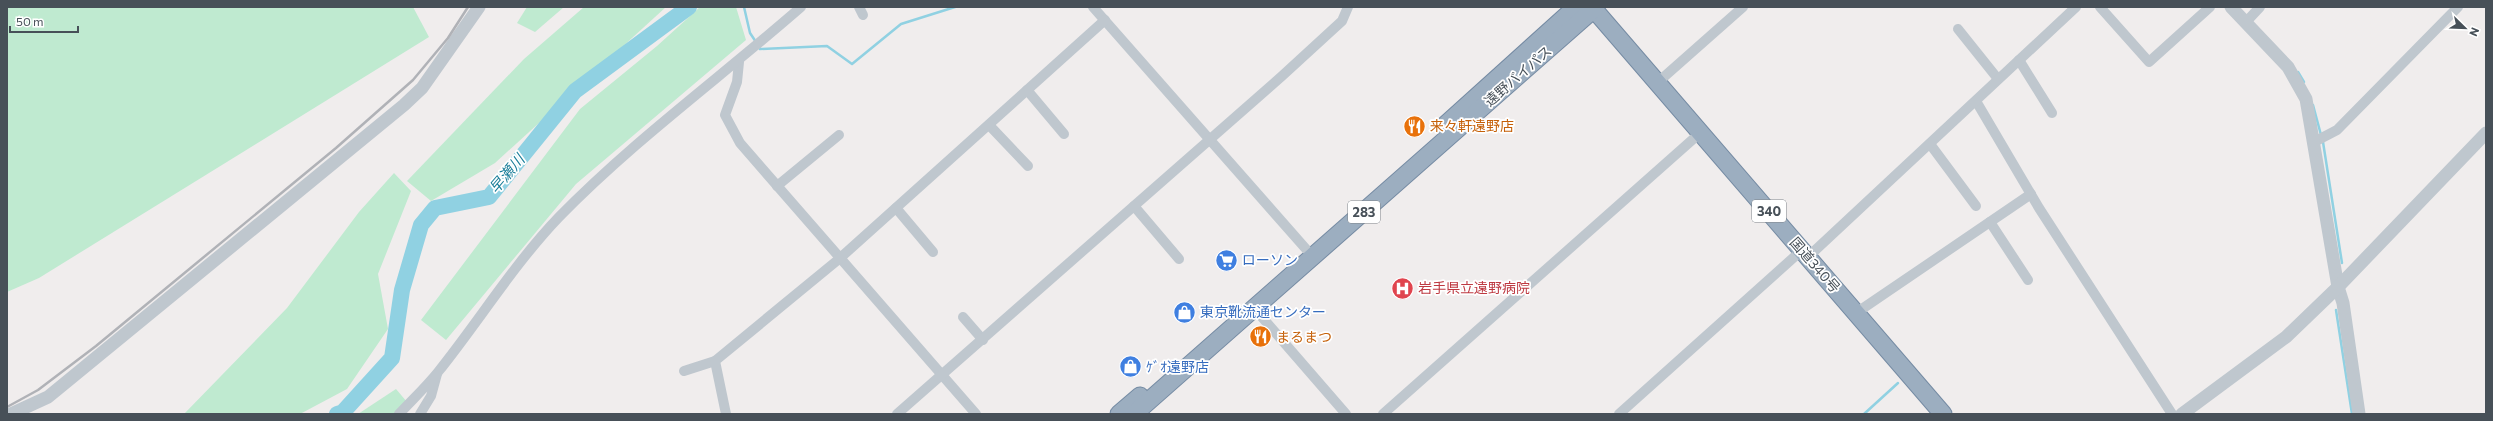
<svg xmlns="http://www.w3.org/2000/svg" width="2493" height="421" font-family="Commissioner,'Noto Sans JP',sans-serif">
<style>
.green{fill:#bfead0}
.lines{fill:none;stroke-linecap:round;stroke-linejoin:round}
.stream{stroke:#90d1e2;stroke-width:2.5}
.river{stroke:#90d1e2;stroke-width:16}
.trunk-casing{stroke:#758ba3;stroke-width:19}
.minor{stroke:#bfc7ce;stroke-width:10}
.tertiary{stroke:#bfc7ce;stroke-width:13}
.trunk{stroke:#9caec0;stroke-width:17}
.rail{stroke:#b0b2b7;stroke-width:2.5}
.labels{text-anchor:middle;stroke-width:3.5;stroke-linejoin:round;paint-order:stroke}
.shield{fill:#fff;stroke:#7e848a;stroke-width:1}
.shield-label{font-size:13px;font-weight:bold;fill:#475058}
.street-label{font-size:14px;fill:#475058;stroke:#fff}
.food-label{font-size:14px;fill:#c56008;stroke:#fff;text-anchor:start}
.shop-label{font-size:14px;fill:#366cbe;stroke:#fff;text-anchor:start}
.health-label{font-size:14px;fill:#be3a42;stroke:#fff;text-anchor:start}
.water-label{font-size:15px;font-style:italic;fill:#1a7e99;stroke:#fff}
</style>
<rect width="100%" height="100%" fill="#f0eded"/>
<g class="green">
<polygon points="7,7 413,7 429,37 39,278 7,292"/>
<polygon points="527,7 564,7 535,32 517,23"/>
<polygon points="584,7 666,7 495,163 431,201 407,181 524,59"/>
<polygon points="700,7 736,7 746,40 576,184 446,340 421,320 580,109 657,46"/>
<polygon points="394,173 411,191 378,274 388,329 347,389 300,414 184,414 287,308 359,212"/>
<polygon points="396,389 407,402 394,414 358,414"/>
</g>
<g class="lines">
<g class="stream">
<polyline points="744,7 750,33 756,42"/>
<polyline points="759,46 760,49 827,46 852,64 901,24 955,7"/>
<polyline points="2298,72 2304,82"/>
<polyline points="2313,105 2321,135"/>
<polyline points="2323,142 2342,263"/>
<polyline points="2336,310 2352,414"/>
<polyline points="1864,414 1898,383"/>
</g>
<polyline class="river" points="337,414 343,412 392,358 402,290 421,225 435,208 489,197 575,91 689,7"/>
<defs>
<g id="trunk">
<polyline points="1592,7 1943,414"/>
<polyline points="1444,126 1576,7"/>
<polyline points="1119,414 1140,396"/>
<polyline points="1134,414 1596,7"/>
</g>
</defs>
<use href="#trunk" class="trunk-casing"/>
<g class="minor">
<polyline points="859,7 863,15"/>
<polyline points="1093,7 1306,249"/>
<polyline points="2100,7 2149,62 2210,7"/>
<polyline points="2246,22 2260,7"/>
<polyline points="1958,29 1998,79"/>
<polyline points="2019,60 2052,113"/>
<polyline points="739,62 737,82 725,115 740,143 976,414"/>
<polyline points="1657,83 1743,7"/>
<polyline points="1027,90 1064,134"/>
<polyline points="1976,101 2039,208 2172,414"/>
<polyline points="989,125 1028,166"/>
<polyline points="2314,142 2337,130 2458,7"/>
<polyline points="1930,144 1976,206"/>
<polyline points="777,186 839,135"/>
<polyline points="1134,206 1179,259"/>
<polyline points="896,208 933,252"/>
<polyline points="1990,222 2028,280"/>
<polyline points="1808,257 2076,7"/>
<polyline points="1254,308 1346,414"/>
<polyline points="1856,313 2031,194"/>
<polyline points="963,317 983,340"/>
<polyline points="684,371 715,361"/>
<path d="M399,414C412,400 426,387 438,372C479,321 514,264 559,217C633,141 721,77 801,7"/>
<polyline points="420,414 431,396 437,374"/>
<polyline points="726,414 715,361 839,259 1105,20"/>
<polyline points="897,414 1282,76 1342,21 1348,7"/>
<polyline points="1383,414 1700,133"/>
<polyline points="1619,414 1802,250"/>
</g>
<g class="tertiary">
<polyline points="2231,7 2288,67 2306,99 2338,287 2343,303 2359,414"/>
<polyline points="11,414 48,397 404,105 422,88 479,7"/>
<polyline points="2182,414 2286,337 2338,287 2486,133"/>
</g>
<use href="#trunk" class="trunk"/>
<polyline class="rail" points="7,407 38,390 96,346 336,148 413,80 448,38 468,7"/>
</g>
<defs>
<symbol id="restaurant-disc" viewBox="-11 -11 22 22"><circle r="9.5" fill="#e8710a" stroke="#fff"/><path d="M-5-6h1v4h1v-4h1v4h1v-4h1v5L-1.5 .5V6h-2V.5L-5-1ZM5-6V6H3V1.5H1.5Q1.5-4 5-6Z" fill="#fff"/></symbol>
<symbol id="supermarket-disc" viewBox="-11 -11 22 22"><circle r="9.5" fill="#3f7fe0" stroke="#fff"/><path d="M-6-5.5h2.5l.6 2H6L4.5 2H-2.5L-4.4-4H-6ZM-1.5 3.2a1.3 1.3 0 1 0 .1 0ZM3 3.2a1.3 1.3 0 1 0 .1 0Z" fill="#fff"/></symbol>
<symbol id="hospital-disc" viewBox="-11 -11 22 22"><circle r="9.5" fill="#e0444e" stroke="#fff"/><path d="M-5-5h3v3.5h4V-5h3V5h-3V1.5h-4V5h-3Z" fill="#fff"/></symbol>
<symbol id="shop-disc" viewBox="-11 -11 22 22"><circle r="9.5" fill="#3f7fe0" stroke="#fff"/><path d="M-5-2.5h2.3a2.7 3.5 0 0 1 5.4 0H5L5.5 6h-11ZM-1.5-2.5h3a1.5 2.3 0 0 0-3 0Z" fill="#fff"/></symbol>
</defs>
<g fill-rule="evenodd">
<use href="#restaurant-disc" x="1402" y="114" width="25" height="25"/>
<use href="#supermarket-disc" x="1214" y="248" width="25" height="25"/>
<use href="#hospital-disc" x="1390" y="276" width="25" height="25"/>
<use href="#shop-disc" x="1172" y="300" width="25" height="25"/>
<use href="#restaurant-disc" x="1248" y="324" width="25" height="25"/>
<use href="#shop-disc" x="1118" y="354" width="25" height="25"/>
</g>
<g class="labels">
<g class="shield">
<rect x="1752" y="200" width="34" height="22" rx="3"/>
<rect x="1348" y="201" width="32" height="22" rx="3"/>
</g>
<g class="shield-label">
<text x="1769" y="216">340</text>
<text x="1364" y="217">283</text>
</g>
<g class="street-label">
<text transform="translate(1518 76) rotate(-41)" y="5">遠野バイパス</text>
<text transform="translate(1815 265) rotate(49)" y="5">国道340号</text>
</g>
<g class="food-label">
<text x="1430" y="131">来々軒遠野店</text>
<text x="1276" y="342">まるまつ</text>
</g>
<g class="shop-label">
<text x="1242" y="265">ローソン</text>
<text x="1200" y="317">東京靴流通センター</text>
<text x="1146" y="372">ｹﾞｵ遠野店</text>
</g>
<g class="health-label">
<text x="1418" y="293">岩手県立遠野病院</text>
</g>
<g class="water-label">
<text transform="translate(507 174) rotate(-50)" y="5">早瀬川</text>
</g>
</g>
<rect width="2493" height="421" fill="none" stroke="#475058" stroke-width="16"/>
<g transform="translate(2465 28) rotate(113)" stroke="#ffffff" stroke-width="3" paint-order="stroke">
<path d="M0-3L7 15L0 10L-7 15Z" fill="#475058"/>
<text y="-6" font-size="11" font-weight="bold" text-anchor="middle" fill="#475058">N</text>
</g>
<path d="M10 26v6h68v-6" fill="none" stroke="#475058" stroke-width="2"/>
<text x="16" y="26" font-size="12" fill="#475058" stroke="#ffffff" stroke-width="3" paint-order="stroke">50 m</text>
</svg>
